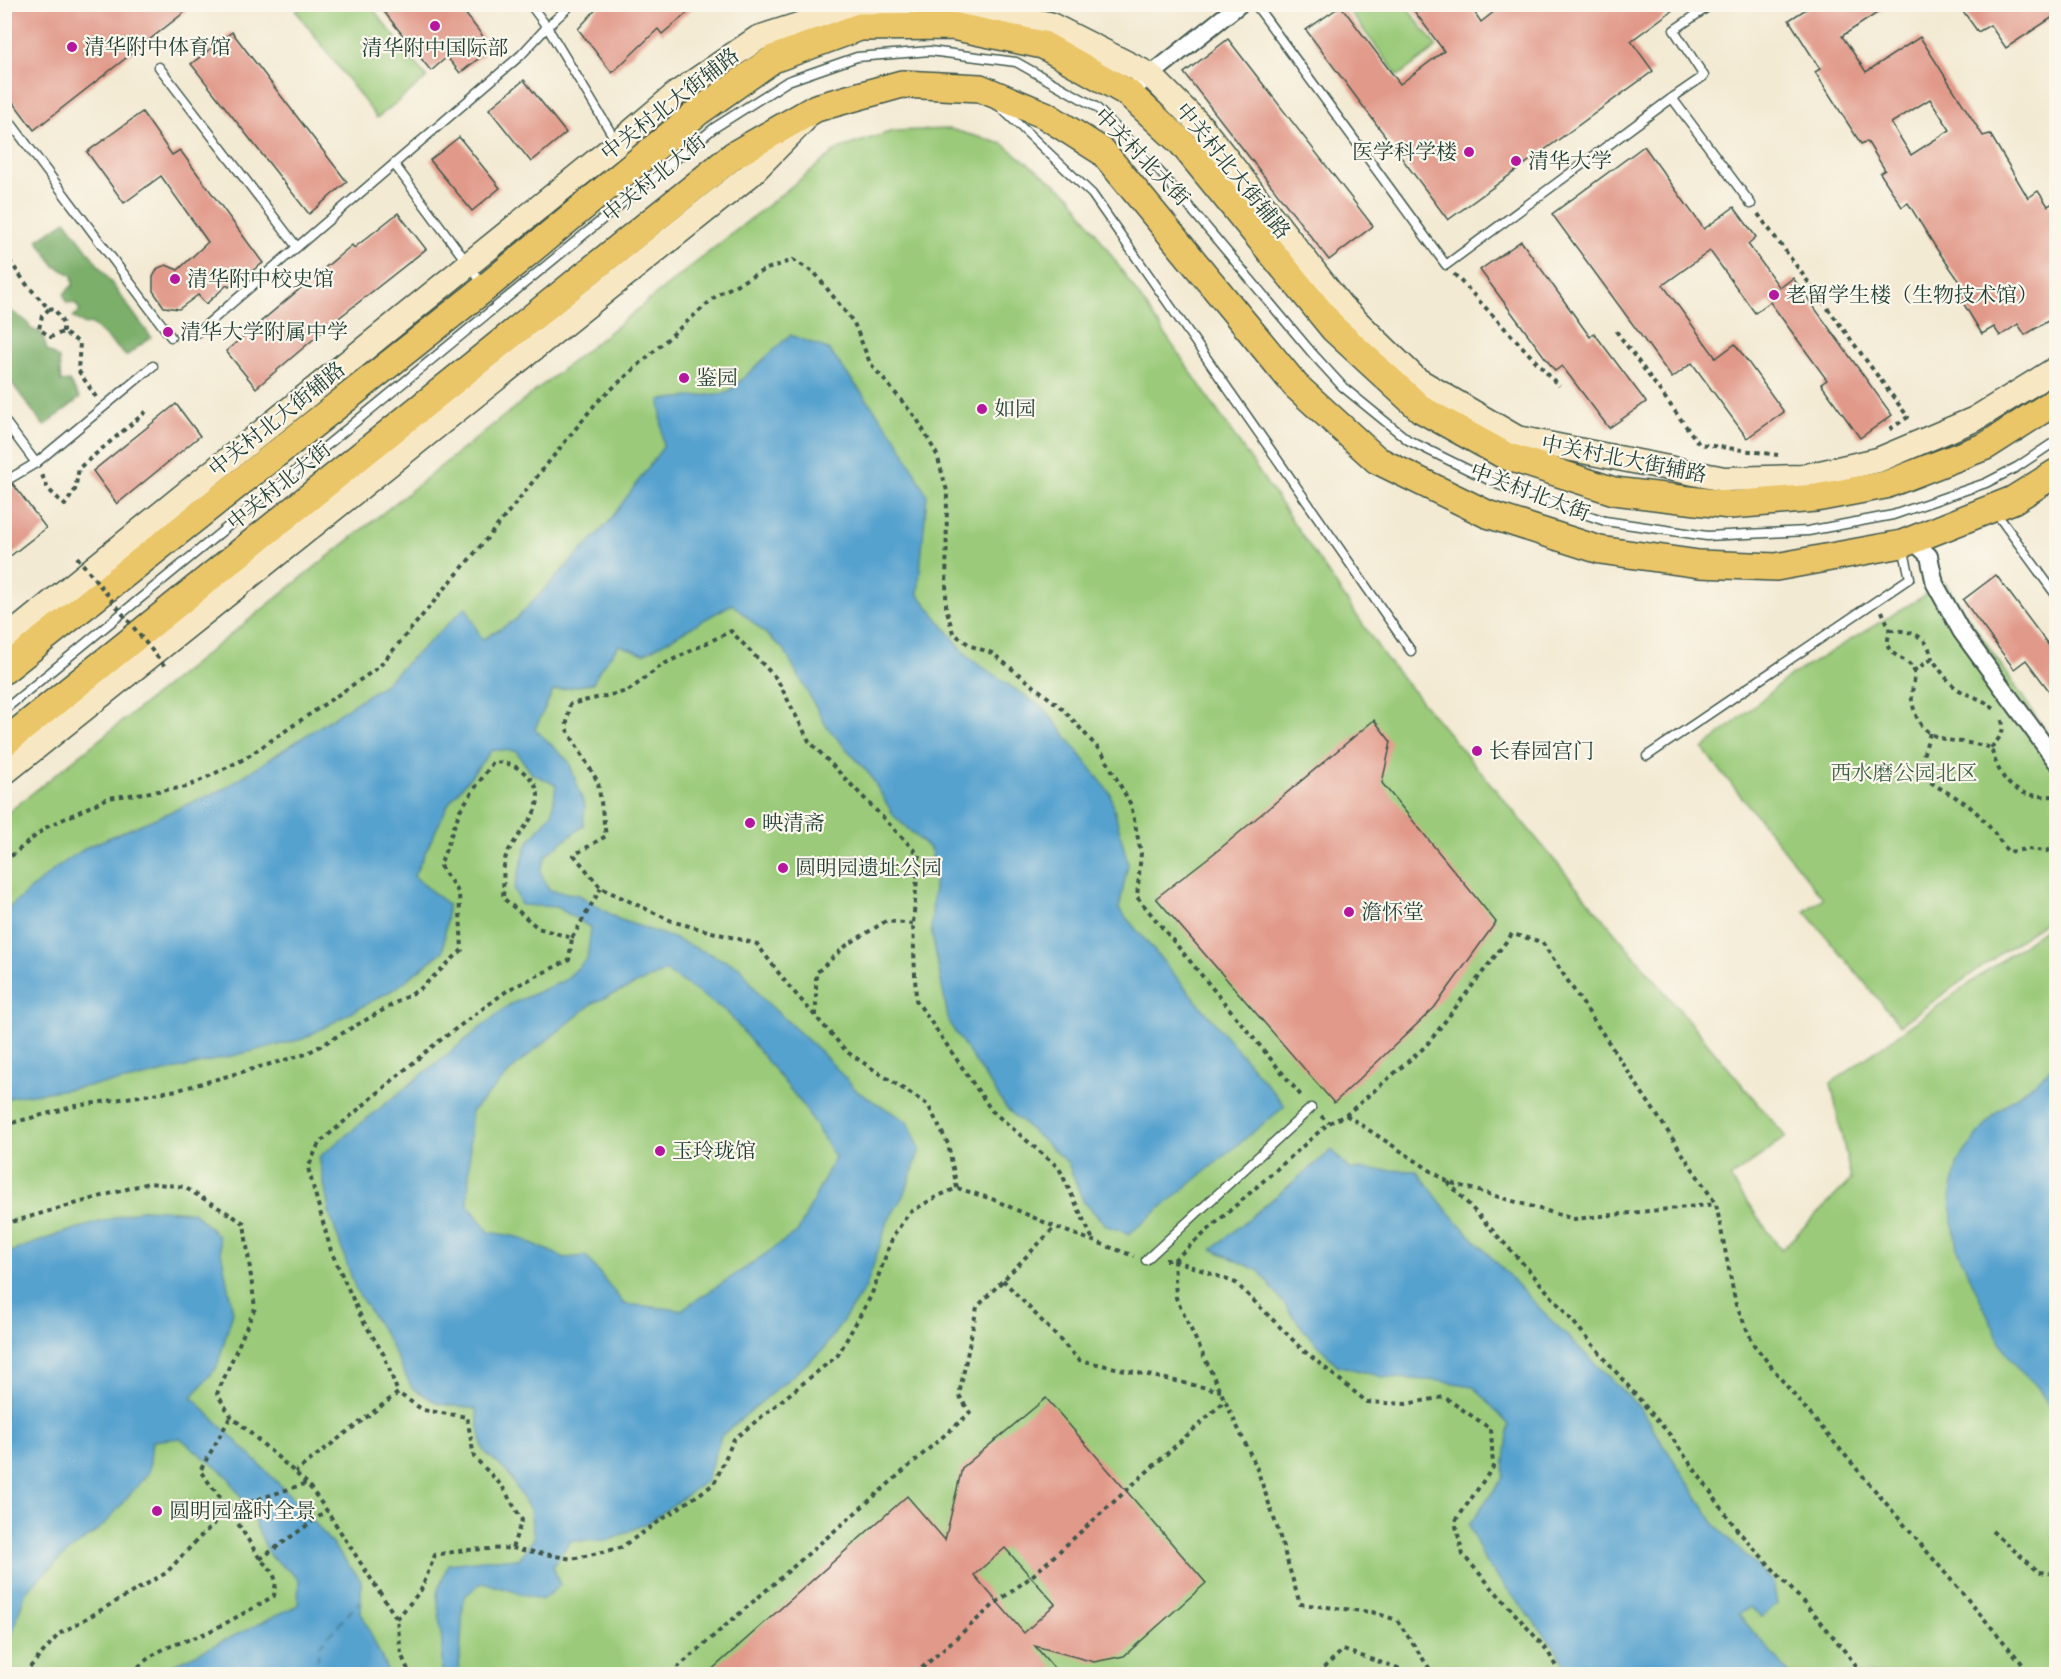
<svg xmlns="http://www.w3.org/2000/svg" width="2061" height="1679" font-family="'EB Garamond','Noto Serif SC',serif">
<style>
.green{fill:#9bcb7a;stroke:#5d8457;stroke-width:1.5}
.forest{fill:#7caf6a;stroke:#4e764f;stroke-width:1.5}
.water{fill:#56a2cf;stroke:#3a7082;stroke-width:1.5;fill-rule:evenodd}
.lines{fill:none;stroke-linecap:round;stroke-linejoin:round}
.ferry{stroke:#32606a;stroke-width:1.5;stroke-dasharray:8 6;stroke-linecap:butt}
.building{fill:#e19989;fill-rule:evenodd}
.lane-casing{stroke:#3f574c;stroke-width:11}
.street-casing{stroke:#3f574c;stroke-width:20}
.secondary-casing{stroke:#3f574c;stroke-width:27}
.primary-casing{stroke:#3f574c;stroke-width:30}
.path{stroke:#3f574c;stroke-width:4;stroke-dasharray:4.5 4.5;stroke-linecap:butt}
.lane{stroke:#fff;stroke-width:8}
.street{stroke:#fff;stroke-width:16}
.secondary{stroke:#f7e8c3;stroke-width:24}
.primary{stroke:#ebc669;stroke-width:27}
.path-bridge{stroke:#3f574c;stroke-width:4;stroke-dasharray:4.5 4.5;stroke-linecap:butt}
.poi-dot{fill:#b5179e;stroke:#fbf7ec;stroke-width:2}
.labels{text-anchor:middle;stroke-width:4.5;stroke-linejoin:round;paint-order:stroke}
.poi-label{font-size:21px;fill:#1f3d34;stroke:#fbf7ec;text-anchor:start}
.street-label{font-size:21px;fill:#1f3d34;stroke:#fbf7ec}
.park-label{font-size:21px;fill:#3e6046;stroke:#fbf7ec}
</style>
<rect width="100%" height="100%" fill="#fbf7ec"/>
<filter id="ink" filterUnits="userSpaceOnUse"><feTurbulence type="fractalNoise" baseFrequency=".0167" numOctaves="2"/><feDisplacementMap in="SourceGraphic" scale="12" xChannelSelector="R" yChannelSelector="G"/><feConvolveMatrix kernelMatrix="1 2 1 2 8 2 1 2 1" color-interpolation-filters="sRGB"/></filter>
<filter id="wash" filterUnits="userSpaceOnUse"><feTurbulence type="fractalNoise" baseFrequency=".008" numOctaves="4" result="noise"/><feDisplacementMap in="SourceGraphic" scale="24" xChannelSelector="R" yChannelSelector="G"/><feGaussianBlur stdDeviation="1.35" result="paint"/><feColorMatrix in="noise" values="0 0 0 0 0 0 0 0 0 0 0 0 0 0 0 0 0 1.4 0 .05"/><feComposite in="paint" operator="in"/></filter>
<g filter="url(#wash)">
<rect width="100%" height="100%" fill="#f3ead3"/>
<g class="green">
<polygon points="304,4 370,5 427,78 377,118 296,11"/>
<polygon points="1345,5 1405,5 1437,47 1398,76"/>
<polygon points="950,129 1003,144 1071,196 1387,660 1786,1137 1730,1178 1781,1250 1851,1180 1831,1083 2056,921 2056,1674 5,1674 5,815 838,149 893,131"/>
<polygon points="1945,583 2056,746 2056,914 1900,1025 1805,911 1823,898 1703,749 1787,678"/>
</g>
<g class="forest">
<polygon points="66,221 151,337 126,356 91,323 85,325 73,317 80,311 76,304 66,302 64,294 73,285 72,275 55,266 37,240"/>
<polygon points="5,307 26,321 31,329 42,333 47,350 59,359 61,382 69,381 80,398 44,426 5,374"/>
</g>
<g class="water">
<path d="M790,335L828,349L897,439L927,495L918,594L969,658L1046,710L1110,793L1128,864L1119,909L1285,1106L1129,1234L1107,1226L1083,1201L1068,1163L1007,1109L949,1023L931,929L935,873L931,850L894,816L870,775L827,727L784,650L732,604L644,654L619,645L600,669L593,683L553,691L535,729L569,762L585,807L583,826L547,854L540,871L549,890L579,895L618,919L673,938L740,967L762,998L822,1053L858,1092L908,1122L920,1149L906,1191L888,1221L866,1287L823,1350L721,1436L706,1481L649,1522L610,1540L570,1541L553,1566L560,1585L542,1600L482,1582L464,1597C461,1623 462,1649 458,1674H442V1644L437,1593L448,1564L493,1559H519L534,1538L530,1510L507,1472L483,1450L476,1409L439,1404L412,1388L387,1338L356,1290L330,1215L319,1157L509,1005L565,980L587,959L591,928L557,907L521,905L514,889L527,844L552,813L556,785L531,773L516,751L492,750L449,803L414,876L448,905L443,951L396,988L303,1039L131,1080L12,1097L5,1100V911L56,868L87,847L222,790L383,685L466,607L482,640L515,620L608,523L663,447L660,400L727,393ZM666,971L727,1012L802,1104L835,1157L798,1231L744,1269L681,1310L624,1304L586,1256L565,1258L518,1237L489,1232L468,1205L471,1112L518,1064L593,1003Z"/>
<polygon points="2056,1063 2056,1417 2037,1386 2017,1368 2002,1346 1957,1249 1950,1198 1958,1161 1995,1113 2043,1076"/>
<polygon points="1332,1150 1349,1169 1417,1171 1448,1212 1555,1324 1640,1408 1716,1526 1773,1582 1777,1604 1762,1617 1750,1607 1739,1615 1790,1674 1570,1674 1554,1646 1485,1562 1469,1524 1503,1478 1509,1425 1473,1386 1441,1381 1383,1377 1337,1365 1304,1330 1259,1271 1212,1249"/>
<polygon points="144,1209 193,1212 218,1236 233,1312 217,1367 192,1397 302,1507 361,1580 361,1612 389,1674 156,1674 158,1672 298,1605 299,1579 270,1556 248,1508 228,1477 180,1438 152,1441 149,1472 105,1524 61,1558 26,1591 5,1655 5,1254 59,1234"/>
</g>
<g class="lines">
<polyline class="ferry" points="316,1674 319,1646 361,1600"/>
</g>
<g id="blocks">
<g class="building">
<polygon points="4,4 195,4 34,130 4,90"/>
<polygon points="378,4 458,4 492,48 460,73 447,57 431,71"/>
<polygon points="601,4 698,4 662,34 658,29 612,73 578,29"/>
<polygon points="1409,4 1469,4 1481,22 1504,4 1681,4 1631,41 1653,71 1448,220 1306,30 1341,6 1400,84 1444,51"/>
<path d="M1814,4H1891L1842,36L1866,72L1920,37L1983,136L1990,134L2028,198L2038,191L2048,206L2056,201V316L2025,335L2018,324L2000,336L1994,327L1982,334L1960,298L1968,293L1936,248L1908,203L1902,207L1880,173L1885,170L1867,141L1861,144L1815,72L1820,69L1789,20ZM1930,99L1950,130L1911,155L1891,123Z"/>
<polygon points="1958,4 2056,4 2056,15 2006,48 1990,25 1978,32"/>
<polygon points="232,32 347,182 309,214 191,64"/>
<polygon points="1228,39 1373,226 1329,260 1184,73"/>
<polygon points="524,80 566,133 531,162 489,109"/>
<polygon points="142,112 172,155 180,150 263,263 229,287 227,285 206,304 198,295 179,309 164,307 153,291 153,277 158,268 166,265 178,270 208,242 161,176 124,203 87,152"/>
<polygon points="459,137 500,188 472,211 430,160"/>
<polygon points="1644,146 1704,229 1734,207 1756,237 1748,244 1780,288 1793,278 1892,415 1860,438 1821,384 1827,380 1770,302 1755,313 1710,251 1663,285 1716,358 1735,344 1784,412 1747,438 1692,363 1672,378 1552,214"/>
<polygon points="398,213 426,249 335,321 256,388 226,351 352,245 354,248"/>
<polygon points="1521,241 1590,337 1594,333 1646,402 1609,428 1562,366 1555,371 1480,270"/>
<polygon points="176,404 200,436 117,504 93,471"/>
<polygon points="13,484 46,528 4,561 4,488"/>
<polygon points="1996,575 2050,647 2056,643 2056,700 2026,660 2014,669 1963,600"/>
<polygon points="1374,720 1391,742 1382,783 1496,922 1434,1008 1334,1103 1156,898 1222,847"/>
<path d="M1046,1398L1206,1583L1124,1656L1094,1662L1035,1646L1059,1674H707L907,1496L945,1540L962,1468ZM1005,1548L1055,1604L1024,1633L974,1575Z"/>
</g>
</g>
</g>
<g filter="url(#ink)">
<use href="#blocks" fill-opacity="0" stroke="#3f574c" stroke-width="1.5"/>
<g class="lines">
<defs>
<g id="lane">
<polyline points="530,4 547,27 616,141"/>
<polyline points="1255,4 1446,265 1672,98 1751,204"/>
<polyline points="159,67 297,247"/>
<polyline points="1672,98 1704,76 1674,30 1712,4"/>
<polyline points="1000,107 1092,194 1411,651"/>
<polyline points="4,114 171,337"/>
<polyline points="394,164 483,284"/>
<polyline points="197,333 521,55 547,27 572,4"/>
<polyline points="4,420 36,463 153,366"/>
<polyline points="4,482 36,463"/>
<polyline points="1991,517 1999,517 2056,595"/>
<polyline points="4,710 714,128 788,81 857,57 930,51 1016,62 1096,107 1160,172 1312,353 1343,387 1408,440 1499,485 1605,521 1707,536 1808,531 1893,515 1986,483 2017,467 2056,441"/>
<polyline points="1647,756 1910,578 1903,547"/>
<polyline points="1146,1260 1311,1108"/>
</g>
<g id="street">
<polyline points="1128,93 1240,4"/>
<polyline points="1912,540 1929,556 1935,584 1961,631 2056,761"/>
</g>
<g id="secondary">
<polyline points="4,641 617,144 676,94 758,38 855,7 947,5 1049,24 1150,75 1202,127 1341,306 1416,379 1517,438 1724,479 1802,477 1878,460 1975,419 2056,369"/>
<polyline points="4,773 750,175 804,120"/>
</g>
<g id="primary">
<polyline points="4,670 485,288 698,112 773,59 860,27 952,26 1043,45 1128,93 1182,143 1334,329 1421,409 1506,456 1614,491 1730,505 1816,498 1885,485 1986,446 2056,401"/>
<polyline points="4,743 734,155 816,108 902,84 980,88 1045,115 1103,152 1296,386 1377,460 1487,514 1600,550 1699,564 1776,567 1902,544 2013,500 2056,473"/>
</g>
</defs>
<use href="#lane" class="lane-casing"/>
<use href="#street" class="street-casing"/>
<use href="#secondary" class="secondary-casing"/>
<use href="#primary" class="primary-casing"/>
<g class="path">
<polyline points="1758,214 1908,417 1887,431"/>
<polyline points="4,253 27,285 49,309 54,308 63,323 63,332"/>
<polyline points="1454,274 1559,386"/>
<polyline points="49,309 42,316 39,329 51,337 63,332 80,343 78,370 96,397"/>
<polyline points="1616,331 1699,444 1778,455"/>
<polyline points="42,475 48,489 65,505 75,490 79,468 148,410"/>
<path d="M1882,611C1884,617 1888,623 1889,628C1891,636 1884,642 1890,650C1897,659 1911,660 1914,672C1915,681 1911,691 1912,700C1920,750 1956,736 1991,748C2002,787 2018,798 2056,796"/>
<path d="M1890,630C1912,631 1928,635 1932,659"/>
<path d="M1913,671L1932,659C1941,670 1948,684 1961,691C1973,698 1983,698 1994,709"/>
<path d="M1930,733L1922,759V774C1933,787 1951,793 1965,803C1983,816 1995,834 2008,852L2027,849L2046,851L2056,848"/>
<path d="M1991,748C2000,737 2006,732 2001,717"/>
<polyline points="4,862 45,828 108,798 187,787 244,759 379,667 494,530 597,402 717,295 764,270 793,260 814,272 854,323 870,363 917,419 937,455 947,491 946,607 953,633 971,646 992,653 1064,710 1103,754 1131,805 1141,853 1137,897 1303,1098"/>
<polyline points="572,938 601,888"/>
<polyline points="816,1016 816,973 847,945 886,921 913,924"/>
<polyline points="1346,1115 1448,1182 1574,1219 1716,1204"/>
<polyline points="1321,1116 1329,1123"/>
<path d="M4,1125L76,1106L178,1090L306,1054L420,989L462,950L459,893L440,866L460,810L493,762C508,763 516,765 527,775C557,803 518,829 506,856C502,868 504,886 503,898L538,928L572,938L569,960L508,990L434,1045L319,1143L308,1168L331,1251L362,1319L384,1355L398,1393L295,1472"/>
<polyline points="1448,1182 1528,1269 1670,1435 1738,1531 1818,1618 1863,1674"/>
<polyline points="957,1188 948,1144 928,1105 847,1052 787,984 757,944 674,922 601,888 574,855 606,836 598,782 566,728 570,704 628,691 662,665 731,631 777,679 809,741 919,855 913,924 916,1000 992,1111 1059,1168 1094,1242"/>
<polyline points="4,1224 148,1183 184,1187 244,1223 255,1308 217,1394 231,1416 307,1483 327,1511 397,1619 401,1654 410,1674"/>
<polyline points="1165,1260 1174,1260 1236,1283 1303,1350 1367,1402 1406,1404 1444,1397 1491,1429 1493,1467 1455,1522 1463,1555 1547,1650 1560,1674"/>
<polyline points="1174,1260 1329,1123 1346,1115 1426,1046 1512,934 1542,942 1716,1204 1736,1305 1754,1345 1794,1395 2031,1674"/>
<polyline points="1174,1260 1176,1298 1256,1466 1277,1527 1300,1604 1372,1612 1397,1620 1433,1674"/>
<polyline points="1003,1280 1079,1360 1221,1391"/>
<polyline points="1992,1531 2039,1572 2056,1574"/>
<polyline points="512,1548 572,1559 620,1548 714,1484 734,1439 838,1355 871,1296 893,1236 909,1213 936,1197 957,1188 992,1199 1055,1227 1134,1256"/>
<polyline points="260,1559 327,1511"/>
<polyline points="397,1619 421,1590 435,1555 465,1550 512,1548 522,1520 502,1486 474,1457 467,1417 423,1410 398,1393"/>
<polyline points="24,1674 59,1634 166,1573 197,1540 229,1509 307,1483"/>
<path d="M132,1674C157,1644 180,1646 212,1630C233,1620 254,1607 274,1596L276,1581L272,1571L260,1559L229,1509L200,1471L231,1416"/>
<polyline points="670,1674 970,1413 959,1395 977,1307 1055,1227"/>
<polyline points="915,1674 997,1602 1031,1577 1226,1400"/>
<polyline points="1317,1674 1343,1650 1398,1668 1400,1674"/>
</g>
<use href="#lane" class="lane"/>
<use href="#street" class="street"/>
<use href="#secondary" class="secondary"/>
<use href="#primary" class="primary"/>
<polyline class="path-bridge" points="77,557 167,669"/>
</g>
</g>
<g class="poi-dot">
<circle cx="435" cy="26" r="6"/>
<circle cx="72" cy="47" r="6"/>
<circle cx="1469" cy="152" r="6"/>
<circle cx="1516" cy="161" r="6"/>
<circle cx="175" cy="279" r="6"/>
<circle cx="1774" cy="295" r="6"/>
<circle cx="168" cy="332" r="6"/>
<circle cx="684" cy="378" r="6"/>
<circle cx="982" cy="409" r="6"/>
<circle cx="1477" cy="751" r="6"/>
<circle cx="750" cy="823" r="6"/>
<circle cx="783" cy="868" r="6"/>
<circle cx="1349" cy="912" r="6"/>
<circle cx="660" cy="1151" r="6"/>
<circle cx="157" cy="1511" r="6"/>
</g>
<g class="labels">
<g class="poi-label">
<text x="84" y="54">清华附中体育馆</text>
<text x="435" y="55" text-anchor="middle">清华附中国际部</text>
<text x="1457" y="159" text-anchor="end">医学科学楼</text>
<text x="1528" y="168">清华大学</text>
<text x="187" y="286">清华附中校史馆</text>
<text x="1786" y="302">老留学生楼（生物技术馆）</text>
<text x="180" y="339">清华大学附属中学</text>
<text x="696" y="385">鉴园</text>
<text x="994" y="416">如园</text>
<text x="1489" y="758">长春园宫门</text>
<text x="762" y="830">映清斋</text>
<text x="795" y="875">圆明园遗址公园</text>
<text x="1361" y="919">澹怀堂</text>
<text x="672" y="1158">玉玲珑馆</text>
<text x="169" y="1518">圆明园盛时全景</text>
</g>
<g class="street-label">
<text transform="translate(670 104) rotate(-38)" y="7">中关村北大街辅路</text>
<text transform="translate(1142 157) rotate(46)" y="7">中关村北大街</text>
<text transform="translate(1233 171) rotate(51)" y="7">中关村北大街辅路</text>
<text transform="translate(654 178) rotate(-39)" y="7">中关村北大街</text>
<text transform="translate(277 419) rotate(-39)" y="7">中关村北大街辅路</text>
<text transform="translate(1624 459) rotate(11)" y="7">中关村北大街辅路</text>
<text transform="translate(279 486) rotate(-39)" y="7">中关村北大街</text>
<text transform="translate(1530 492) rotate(21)" y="7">中关村北大街</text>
</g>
<g class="park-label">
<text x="1904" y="780">西水磨公园北区</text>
</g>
</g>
<rect width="2061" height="1679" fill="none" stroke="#fbf7ec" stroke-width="24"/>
</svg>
